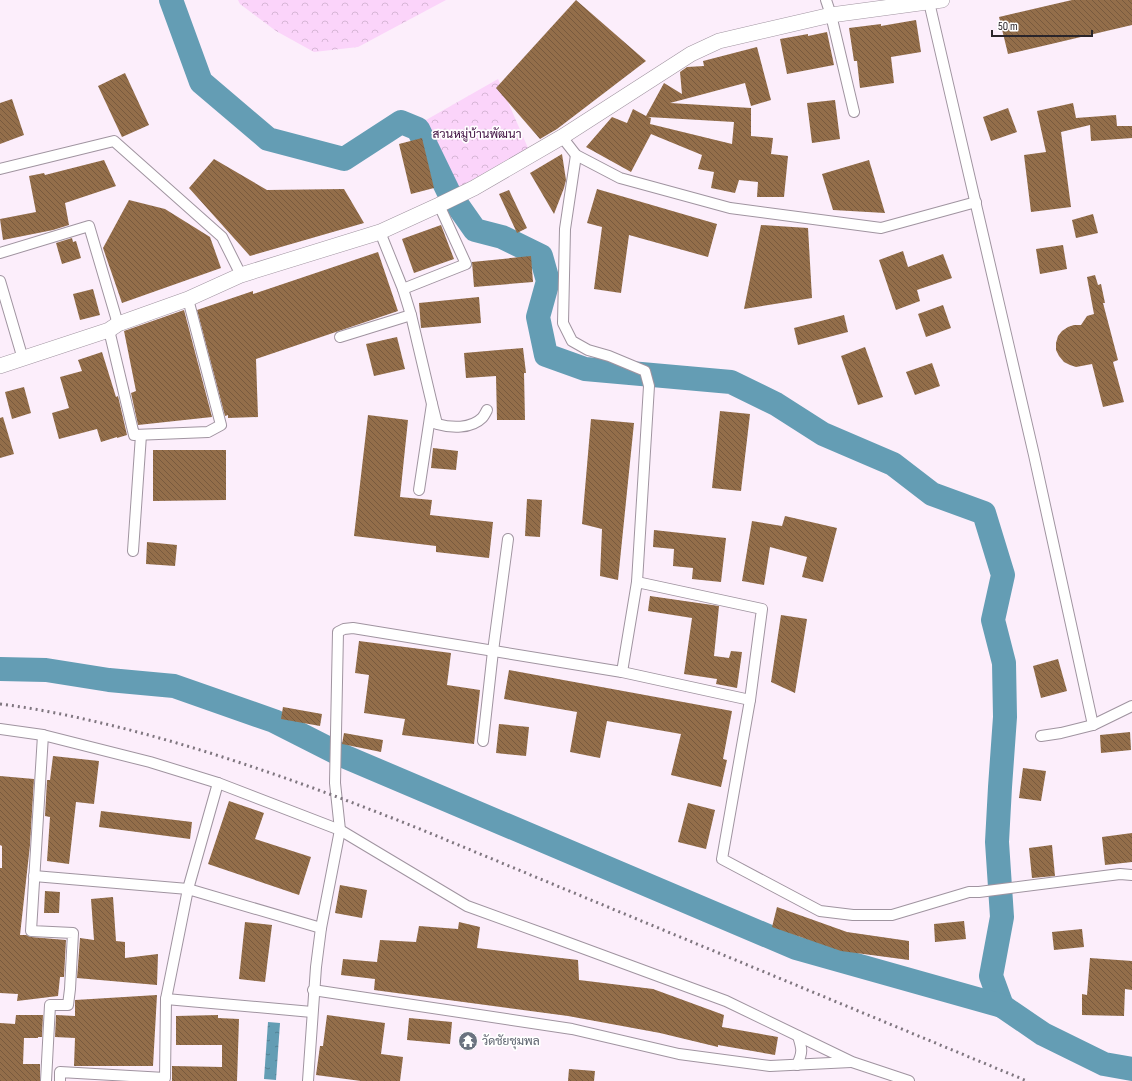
<svg xmlns="http://www.w3.org/2000/svg" width="1132" height="1081" font-family="'Sofia Sans Condensed',Sarabun,sans-serif">
<style>
.forest{fill:url(#forest-crowns)}
.water{fill:url(#water-ripples)}
.lines{fill:none;stroke-linecap:round;stroke-linejoin:round}
.river{stroke:#649db4;stroke-width:24}
.building{fill:url(#building-back-hatch);fill-rule:evenodd}
.street-casing{stroke:#a094a0;stroke-width:12}
.secondary-casing{stroke:#a094a0;stroke-width:16}
.street{stroke:#fff;stroke-width:10}
.secondary{stroke:#fff;stroke-width:15}
.rail{stroke:#7f767f;stroke-width:3;stroke-dasharray:2 4;stroke-linecap:butt}
.labels{text-anchor:middle;stroke-width:3.5;stroke-linejoin:round;paint-order:stroke}
.park-label{font-size:12px;fill:#411243;stroke:#fff}
.worship-label{font-size:12px;fill:#5b616d;stroke:#fff;text-anchor:start}
</style>
<defs>
<pattern id="forest-crowns" width="20" height="18" patternUnits="userSpaceOnUse"><rect width="20" height="18" fill="#fbd4fa"/><path d="M2 6a3 3 0 1 1 6 0M12 15a3 3 0 1 1 6 0" fill="none" stroke="#d7b6d6"/></pattern>
<pattern id="water-ripples" width="26" height="14" patternUnits="userSpaceOnUse"><rect width="26" height="14" fill="#649db4"/><path d="M2 4q2-2 4 0t4 0M15 11q2-2 4 0t4 0" fill="none" stroke="#538093"/></pattern>
<pattern id="building-back-hatch" width="6" height="6" patternUnits="userSpaceOnUse"><rect width="6" height="6" fill="#936e4a"/><path d="M-1 5l2 2M0 0l6 6M5-1l2 2" fill="none" stroke="#785a3e"/></pattern>
</defs>
<rect width="100%" height="100%" fill="#fceefb"/>
<g class="forest">
<polygon points="238,0 446,0 358,47 314,52 276,31 240,4"/>
<polygon points="498,79 528,148 449,193 419,124"/>
</g>
<polygon class="water" points="268,1022 280,1023 276,1080 264,1079"/>
<g class="lines">
<g class="river">
<polyline points="171,0 201,82 268,139 344,159 401,122 418,129 449,193 475,230 502,237 541,256 548,281 538,317 546,355 585,369 731,382 776,404 823,434 893,464 932,494 984,513 1003,575 993,620 1004,663 1005,717 1000,787 997,842 1002,917 991,976 1002,1006"/>
<polyline points="0,669 46,670 109,680 174,686 274,721 341,755 796,948 1002,1006 1043,1034 1104,1064 1132,1069"/>
</g>
</g>
<g class="building">
<polygon points="576,0 646,61 557,129 540,139 496,88"/>
<polygon points="1072,0 1132,0 1132,25 1008,54 999,17"/>
<polygon points="916,20 921,52 891,57 894,83 860,88 857,61 854,61 849,28 881,24 881,26"/>
<polygon points="827,32 834,65 787,74 780,39 808,34 808,36"/>
<path d="M757,47L771,100L751,106L745,83L670,103L751,108V136L773,138L771,154L788,156L784,197H757L758,182L739,180L735,193L711,188L714,172L698,169L702,155L651,134L631,172L586,147L612,117L627,123L633,109L646,116L664,83L682,94L680,72L687,67L704,66L703,61ZM648,117L734,122L732,144L650,124L651,118Z"/>
<polygon points="125,73 149,125 122,137 98,86"/>
<polygon points="12,99 24,135 0,144 0,103"/>
<polygon points="835,100 840,139 812,143 807,103"/>
<polygon points="1073,103 1076,118 1116,115 1117,126 1132,126 1132,138 1091,141 1090,125 1061,132 1071,207 1031,212 1024,155 1046,152 1037,111"/>
<polygon points="1008,108 1017,132 991,141 983,117"/>
<polygon points="422,138 434,188 411,194 399,144"/>
<polygon points="562,154 566,180 564,188 554,214 530,173"/>
<polygon points="214,159 267,190 344,189 364,223 250,256 189,188"/>
<polygon points="104,160 116,186 65,203 69,225 53,230 3,240 0,219 36,212 29,176 44,173 45,175"/>
<polygon points="869,160 885,213 833,210 822,174"/>
<polygon points="597,189 717,224 708,257 629,235 621,293 594,289 602,227 587,223"/>
<polygon points="509,190 527,228 517,233 499,194"/>
<polygon points="129,200 165,209 210,237 221,268 122,303 103,248"/>
<polygon points="1093,214 1098,233 1076,238 1072,220"/>
<polygon points="441,225 454,259 414,273 402,239"/>
<polygon points="761,225 808,228 812,298 744,309"/>
<polygon points="72,238 73,242 76,241 81,258 62,264 56,243"/>
<polygon points="1063,245 1067,269 1040,274 1036,249"/>
<polygon points="903,251 908,267 943,254 952,278 917,290 920,301 896,310 879,260"/>
<polygon points="378,252 398,311 256,359 258,417 228,418 228,415 225,416 197,310 253,291 253,294"/>
<polygon points="531,256 533,282 474,287 472,262"/>
<polygon points="1095,275 1098,285 1101,284 1105,303 1103,303 1118,360 1113,362 1124,402 1103,407 1092,364 1076,367 1070,365 1064,362 1059,356 1056,350 1056,343 1058,336 1062,331 1068,327 1074,325 1081,325 1087,316 1094,314 1087,277"/>
<polygon points="93,289 100,315 80,320 73,294"/>
<polygon points="479,297 481,323 421,328 419,303"/>
<polygon points="943,305 951,328 926,337 918,314"/>
<polygon points="184,310 212,417 138,425 131,393 136,391 124,331"/>
<polygon points="844,315 848,332 798,345 794,328"/>
<polygon points="397,337 405,369 374,376 366,344"/>
<polygon points="865,347 883,397 858,405 841,356"/>
<polygon points="523,348 526,373 524,373 525,420 497,420 496,376 466,378 464,353"/>
<polygon points="102,352 116,397 118,396 127,435 117,438 117,437 101,442 97,429 59,439 52,413 69,408 60,377 82,371 78,360"/>
<polygon points="932,363 940,386 915,395 906,372"/>
<polygon points="24,387 31,413 12,419 5,392"/>
<polygon points="720,411 750,414 741,491 712,488"/>
<polygon points="368,415 408,420 400,497 432,500 430,515 493,522 489,558 436,552 436,546 354,536"/>
<polygon points="3,417 14,454 0,458 0,418"/>
<polygon points="591,419 634,423 618,580 600,576 602,529 582,524"/>
<polygon points="433,448 458,451 456,470 431,468"/>
<polygon points="153,450 226,450 226,500 153,501"/>
<polygon points="527,499 542,500 540,537 525,536"/>
<polygon points="785,516 837,528 823,582 802,577 807,557 770,547 764,585 742,581 752,521 782,526"/>
<polygon points="654,530 726,538 721,582 692,579 693,568 673,566 674,549 653,547"/>
<polygon points="147,542 177,545 175,566 146,564"/>
<polygon points="650,596 719,606 714,656 729,658 731,651 742,652 737,688 716,684 717,679 684,674 692,618 648,611"/>
<polygon points="781,615 807,619 795,693 771,682"/>
<polygon points="359,641 451,653 447,685 480,690 474,744 402,735 405,719 364,713 369,675 355,673"/>
<polygon points="1058,659 1067,691 1041,698 1033,666"/>
<polygon points="509,670 732,711 723,759 727,760 721,787 671,775 681,734 607,721 600,758 570,752 577,712 504,699"/>
<polygon points="283,707 322,714 320,726 281,719"/>
<polygon points="499,724 529,727 526,756 496,753"/>
<polygon points="1130,732 1131,750 1101,753 1100,735"/>
<polygon points="344,733 383,740 381,752 342,744"/>
<polygon points="53,756 99,761 94,804 76,802 69,864 47,861 50,817 45,816 47,780 50,780"/>
<polygon points="1023,768 1046,771 1041,801 1019,798"/>
<polygon points="0,776 34,779 30,845 20,935 26,935 31,937 66,940 64,977 60,977 58,996 17,1001 18,994 0,993 0,868 2,868 2,846 0,845"/>
<polygon points="229,801 264,813 255,839 311,857 299,895 208,864"/>
<polygon points="688,803 715,810 706,849 678,842"/>
<polygon points="101,811 192,822 190,839 99,827"/>
<polygon points="1132,833 1132,862 1105,865 1102,837"/>
<polygon points="1052,845 1055,876 1032,878 1029,848"/>
<polygon points="340,885 367,890 362,918 335,913"/>
<polygon points="45,891 60,892 59,913 44,913"/>
<polygon points="113,897 116,941 125,942 125,958 158,954 157,985 77,978 80,938 94,940 91,899"/>
<polygon points="777,907 847,932 909,941 909,960 841,951 772,927"/>
<polygon points="964,921 966,939 935,942 934,924"/>
<polygon points="245,922 272,925 265,982 239,979"/>
<polygon points="459,922 480,927 477,948 578,960 579,980 653,989 724,1015 722,1027 778,1037 775,1055 718,1045 718,1047 660,1033 568,1016 374,990 375,979 341,975 343,959 377,962 380,940 416,942 419,926 458,929"/>
<polygon points="1082,929 1084,947 1054,950 1052,932"/>
<polygon points="1090,958 1132,961 1132,990 1125,989 1124,1016 1082,1015 1082,994 1087,995"/>
<polygon points="157,995 153,1066 74,1066 75,1038 55,1037 56,1015 75,1016 75,1000"/>
<polygon points="16,1015 43,1015 42,1037 38,1037 38,1038 24,1038 23,1064 40,1064 40,1081 0,1081 0,1023 15,1024"/>
<polygon points="218,1015 218,1018 239,1019 237,1081 172,1081 172,1066 222,1067 222,1045 176,1045 176,1016"/>
<polygon points="327,1015 385,1023 381,1054 403,1057 400,1081 361,1081 316,1075 320,1046 323,1046"/>
<polygon points="409,1018 452,1022 450,1044 407,1040"/>
<polygon points="569,1069 595,1071 594,1081 568,1081"/>
</g>
<g class="lines">
<defs>
<g id="street">
<polyline points="826,0 831,15 854,112"/>
<polyline points="929,2 1034,455 1093,725"/>
<polyline points="562,137 576,155 620,178 730,208 881,228 976,202"/>
<polyline points="576,155 565,229 563,323 572,341 588,350 609,356 645,371 649,386 637,582"/>
<polyline points="0,169 114,141 222,237 241,275"/>
<polyline points="380,232 403,289 411,315 432,404"/>
<polyline points="0,253 89,226 118,324"/>
<polyline points="0,281 23,359"/>
<polyline points="403,289 466,264 439,205"/>
<polyline points="109,330 134,435 208,432 221,425 188,299"/>
<polyline points="340,337 411,315"/>
<path d="M419,490L432,404L437,424C451,428 471,429 482,418C484,416 486,412 487,410"/>
<polyline points="133,551 141,435"/>
<polyline points="622,672 750,700"/>
<polyline points="0,729 43,735 150,762 218,783"/>
<polyline points="43,735 31,931 73,933 70,989 68,1005 50,1005 46,1081"/>
<polyline points="1041,736 1061,733 1093,725 1132,706"/>
<polyline points="483,741 493,651 508,539"/>
<polyline points="34,876 188,889 218,783 340,830 467,906 558,939 726,1001 852,1062 909,1081"/>
<polyline points="313,990 572,1029 679,1054 770,1066 851,1062"/>
<polyline points="166,999 312,1012"/>
<path d="M797,1065C803,1052 802,1049 798,1036"/>
<polyline points="60,1081 60,1072 165,1078 166,999 188,889 321,928"/>
<polyline points="308,1081 316,967 321,928 340,830 335,783 338,632 344,629 353,628 622,672 637,582 762,609 750,700 722,859 820,911 853,915 892,915 969,892 979,892 1120,874 1132,875"/>
</g>
<polyline id="secondary" points="0,366 109,330 118,324 188,299 241,275 380,232 439,205 474,188 562,137 691,54 719,41 831,15 942,0"/>
</defs>
<use href="#street" class="street-casing"/>
<use href="#secondary" class="secondary-casing"/>
<use href="#street" class="street"/>
<use href="#secondary" class="secondary"/>
<path class="rail" d="M0,704C41,709 82,718 122,728C224,754 322,790 420,829L1027,1081"/>
</g>
<defs>
<symbol id="temple-disc" viewBox="-11 -11 22 22"><circle r="9.5" fill="#6b7280" stroke="#fff"/><path d="M0-6L5-2H3V0L6.5 2.5H4V6H1.5V3h-3V6H-4V2.5H-6.5L-3 0V-2H-5Z" fill="#fff"/></symbol>
</defs>
<g fill-rule="evenodd">
<use href="#temple-disc" x="457" y="1030" width="22" height="22"/>
</g>
<g class="labels">
<g class="park-label">
<text x="477" y="138">สวนหมู่บ้านพัฒนา</text>
</g>
<g class="worship-label">
<text x="482" y="1045">วัดชัยชุมพล</text>
</g>
</g>
<path d="M992 30v6h100v-6" fill="none" stroke="#2a252a" stroke-width="2"/>
<text x="998" y="30" font-size="12" fill="#2a252a" stroke="#ffffff" stroke-width="3" paint-order="stroke">50 m</text>
</svg>
